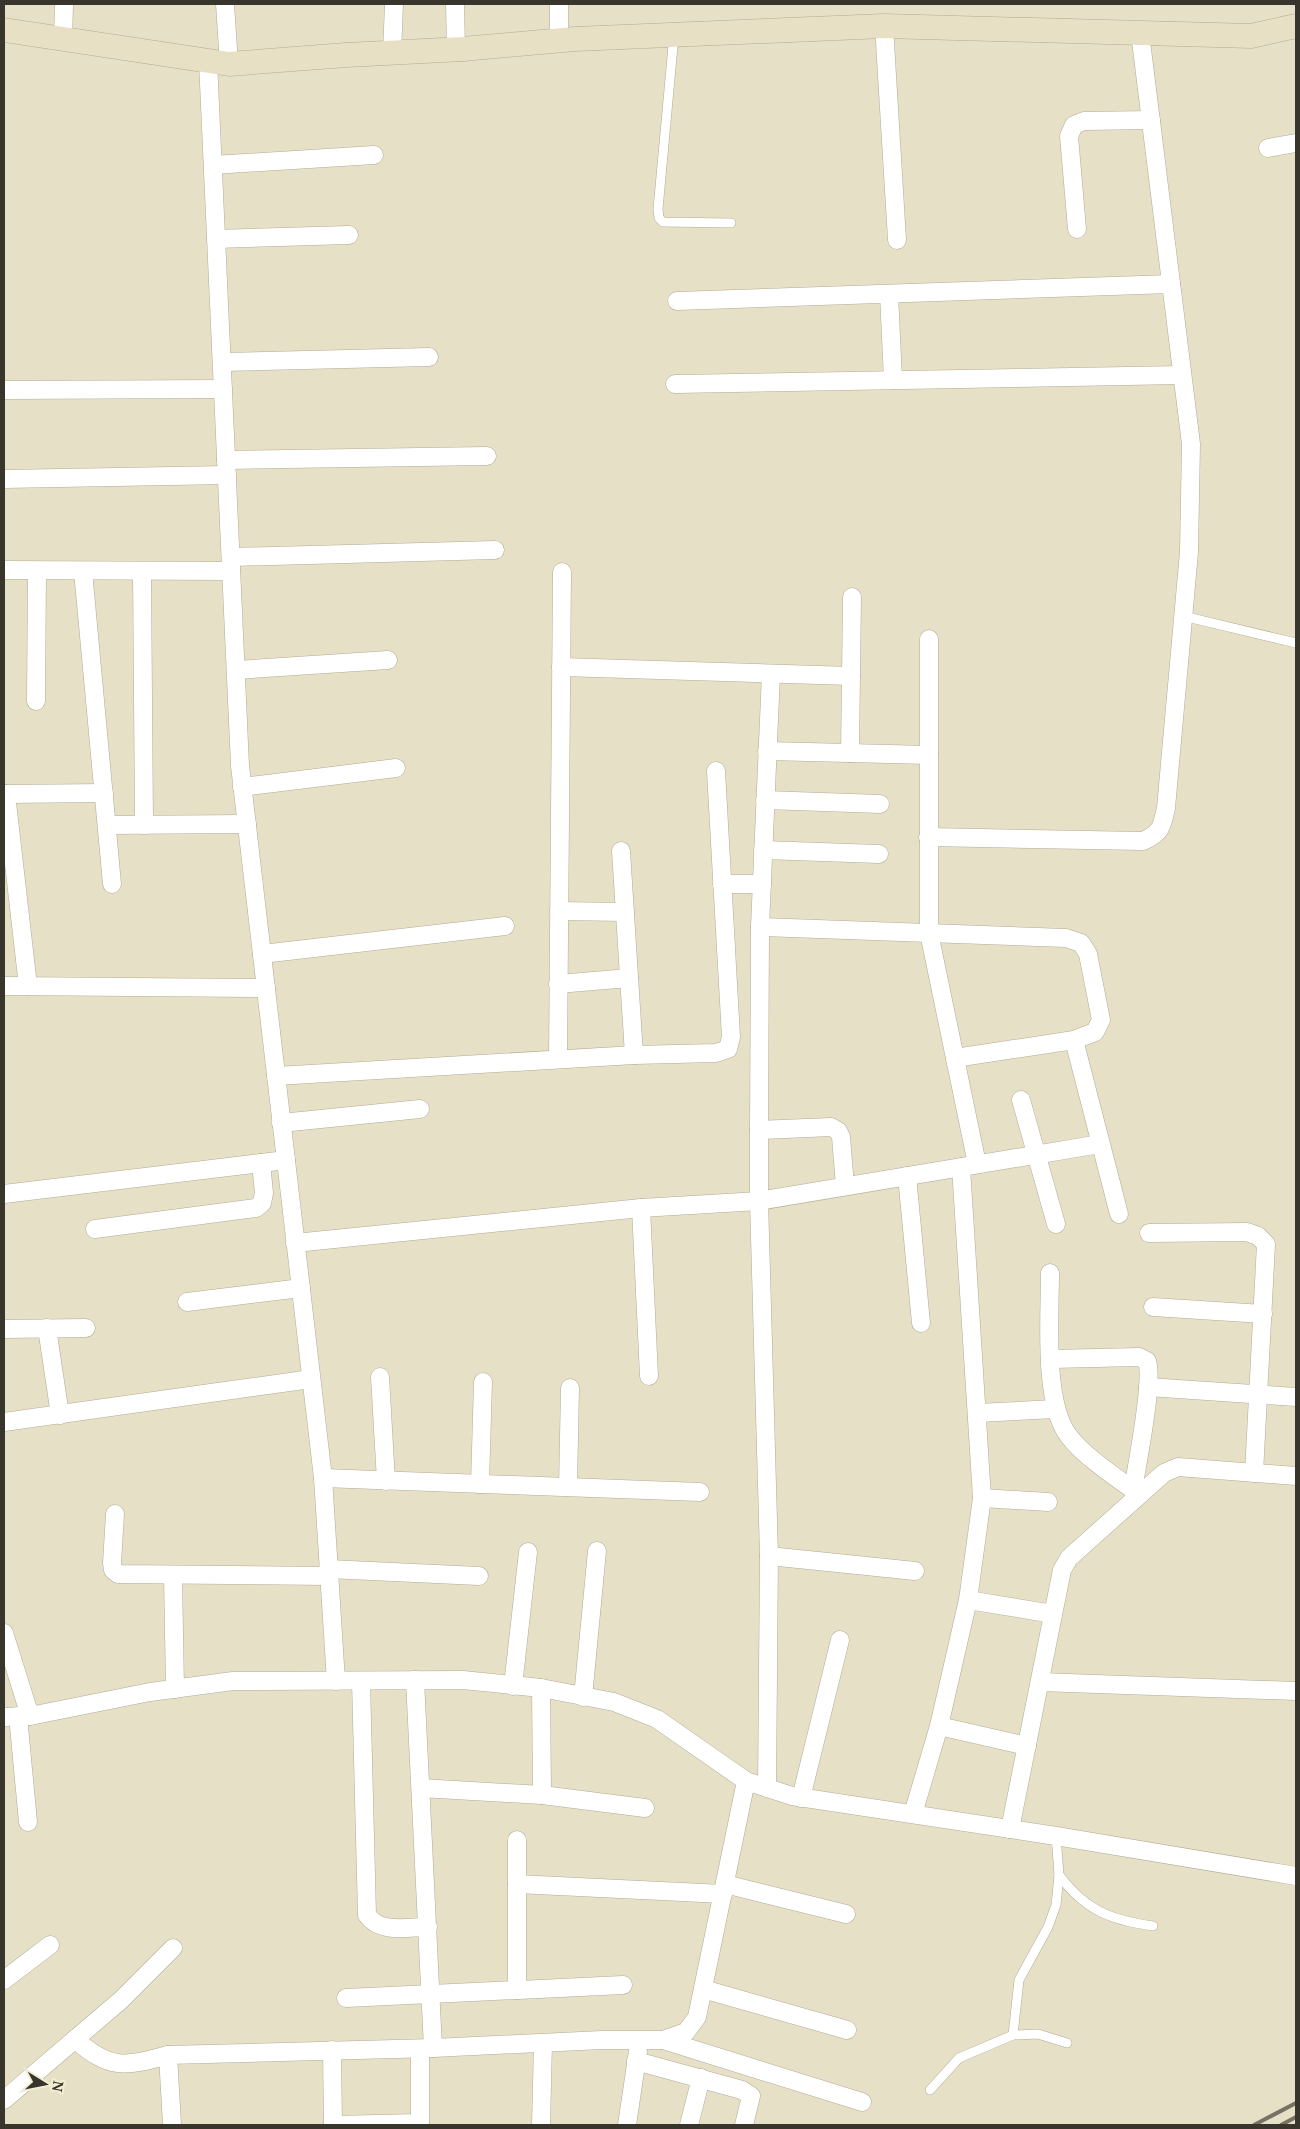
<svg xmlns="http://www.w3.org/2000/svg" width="1300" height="2129" font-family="'Noto Serif',serif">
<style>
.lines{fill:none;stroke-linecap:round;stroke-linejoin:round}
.lane-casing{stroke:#b2ab94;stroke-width:10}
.street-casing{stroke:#b2ab94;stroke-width:19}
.secondary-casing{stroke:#b2ab94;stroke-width:25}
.lane{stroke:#fff;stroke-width:9}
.street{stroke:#fff;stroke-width:18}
.secondary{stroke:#e7e0c5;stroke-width:24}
.rail{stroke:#777264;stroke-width:4}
</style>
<rect width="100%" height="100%" fill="#e6e0c7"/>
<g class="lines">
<defs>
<g id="lane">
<polyline points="674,35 658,209 659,218 663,222 731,223"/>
<polyline points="1183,616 1296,643"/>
<path d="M1059,1875C1085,1910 1110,1920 1153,1926"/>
<polyline points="1013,2035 1019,1980 1048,1927 1056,1905 1059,1875 1056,1836"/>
<polyline points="930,2090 959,2058 1013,2035 1038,2034 1067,2043"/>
</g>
<g id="street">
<polyline points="225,4 229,64"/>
<polyline points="455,4 456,50"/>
<polyline points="559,4 559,40"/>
<polyline points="884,26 897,240"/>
<polyline points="63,39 64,4"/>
<polyline points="392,53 394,4"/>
<polyline points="208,61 240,766 323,1478 336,1681"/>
<polyline points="1268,148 1296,143"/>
<polyline points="213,165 374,155"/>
<polyline points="1077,229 1069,136 1074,125 1084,121 1151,120"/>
<polyline points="216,239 349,235"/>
<polyline points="889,294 893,380"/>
<polyline points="677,301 1171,284"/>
<polyline points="222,362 429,357"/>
<polyline points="675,384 1182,375"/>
<polyline points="4,390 223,389"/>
<polyline points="226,460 487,456"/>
<polyline points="4,479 227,475"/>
<polyline points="231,557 495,550"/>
<polyline points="4,570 231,571"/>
<polyline points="83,571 112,884"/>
<polyline points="142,571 144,825"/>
<polyline points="929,639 929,933 977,1164"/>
<polyline points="561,667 851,676"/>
<polyline points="236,670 388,660"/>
<polyline points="36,701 37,571"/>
<polyline points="767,751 929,755"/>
<polyline points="850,753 852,597"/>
<polyline points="242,787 396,768"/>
<polyline points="4,794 104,793"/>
<polyline points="6,794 28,986"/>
<polyline points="765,800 880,804"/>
<polyline points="107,825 247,824"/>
<path d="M928,837L1143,841C1161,833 1162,827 1166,808L1189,552L1191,444L1140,33"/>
<polyline points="763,850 879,854"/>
<polyline points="621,851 634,1055"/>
<polyline points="722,884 762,884"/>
<polyline points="559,911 625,912"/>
<polyline points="760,927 1066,938 1081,943 1088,954 1101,1020 1095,1032 1074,1040 955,1058"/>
<polyline points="262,954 505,926"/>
<polyline points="558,984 629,978"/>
<polyline points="4,986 266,988"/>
<polyline points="1074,1040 1119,1214"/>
<polyline points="558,1059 562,572"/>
<polyline points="276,1076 634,1055 716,1053 728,1049 731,1037 716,771"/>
<polyline points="1021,1100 1056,1224"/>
<polyline points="281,1123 420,1109"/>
<polyline points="759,1130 831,1127 838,1131 841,1137 845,1186"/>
<polyline points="907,1176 921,1323"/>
<polyline points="4,1194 286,1160"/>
<polyline points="641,1208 649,1376"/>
<polyline points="95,1229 256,1208 262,1203 264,1193 261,1163"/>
<polyline points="1149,1233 1247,1232 1258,1236 1266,1244 1254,1473"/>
<polyline points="295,1243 641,1208 759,1201 1100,1144"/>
<path d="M1050,1273C1050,1315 1043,1401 1068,1435C1082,1455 1118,1479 1139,1494"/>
<polyline points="187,1302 301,1288"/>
<polyline points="1153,1307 1263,1314"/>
<polyline points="47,1328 60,1415"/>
<polyline points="4,1329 86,1328"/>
<path d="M1051,1359L1139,1357L1147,1361C1154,1382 1137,1463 1133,1490"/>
<polyline points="380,1377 386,1481"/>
<polyline points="1148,1387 1296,1397"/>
<polyline points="977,1413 1055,1409"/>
<polyline points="4,1422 311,1379"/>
<polyline points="323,1478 700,1492"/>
<polyline points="480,1484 483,1382"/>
<polyline points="568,1487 570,1388"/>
<polyline points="982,1498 1048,1502"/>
<polyline points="115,1514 112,1563 113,1570 118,1574 329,1576"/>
<polyline points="769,1556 915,1571"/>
<polyline points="328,1569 479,1576"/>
<polyline points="173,1575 175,1689"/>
<polyline points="968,1600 1053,1614"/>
<polyline points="4,1633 30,1716"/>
<polyline points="415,1680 433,2048"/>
<path d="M361,1681L367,1915C380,1934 408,1927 428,1927"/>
<polyline points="1040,1682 1296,1691"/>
<polyline points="513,1686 528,1552"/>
<polyline points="541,1688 542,1795"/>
<polyline points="583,1697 597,1551"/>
<polyline points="18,1716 28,1822"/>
<polyline points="4,1717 30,1716 150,1692 233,1681 463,1680 541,1688 614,1702 657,1719 746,1781 792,1796 1056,1836 1296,1876"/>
<polyline points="939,1726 1027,1746"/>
<polyline points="421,1788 542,1795 645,1808"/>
<polyline points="767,1788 769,1556 759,1201 759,1130 760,927 771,674"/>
<polyline points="801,1798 840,1640"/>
<polyline points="913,1814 939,1726 968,1600 982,1498 961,1167"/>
<polyline points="1010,1829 1062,1570 1069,1558 1164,1473 1178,1467 1296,1476"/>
<polyline points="517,1884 723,1894"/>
<polyline points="725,1884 846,1914"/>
<polyline points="4,1980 50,1945"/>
<polyline points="703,1989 847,2030"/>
<polyline points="517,1990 517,1840"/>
<polyline points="346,1998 623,1985"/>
<path d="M75,2039C109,2070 125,2067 168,2055L433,2048L602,2040H663L686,2032L697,2017L746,1781"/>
<polyline points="663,2040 862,2102"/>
<polyline points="332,2050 333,2125"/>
<polyline points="168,2055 172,2125"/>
<polyline points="636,2061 742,2090 751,2096 744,2125"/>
<polyline points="4,2100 121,2000 173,1948"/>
<polyline points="333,2125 420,2123"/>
<polyline points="420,2125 420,2049"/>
<polyline points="541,2125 543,2043"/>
<polyline points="627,2125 638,2051"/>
<polyline points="689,2125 701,2078"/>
</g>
<polyline id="secondary" points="4,30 229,64 346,55 463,49 575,39 884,26 1251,36 1296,26"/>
</defs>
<use href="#lane" class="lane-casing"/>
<use href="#street" class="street-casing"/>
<use href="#secondary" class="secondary-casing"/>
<use href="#lane" class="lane"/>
<use href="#street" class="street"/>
<use href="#secondary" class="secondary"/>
<g class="rail">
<polyline points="1254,2125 1296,2103"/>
<polyline points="1281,2125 1296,2117"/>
</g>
</g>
<rect width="1300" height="2129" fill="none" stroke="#38352c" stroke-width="10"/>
<g transform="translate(45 2084) rotate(100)" stroke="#f3edd4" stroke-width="4" paint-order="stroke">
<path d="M0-4L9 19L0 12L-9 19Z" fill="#38352c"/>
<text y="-8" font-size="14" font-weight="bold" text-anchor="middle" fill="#38352c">N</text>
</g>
</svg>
